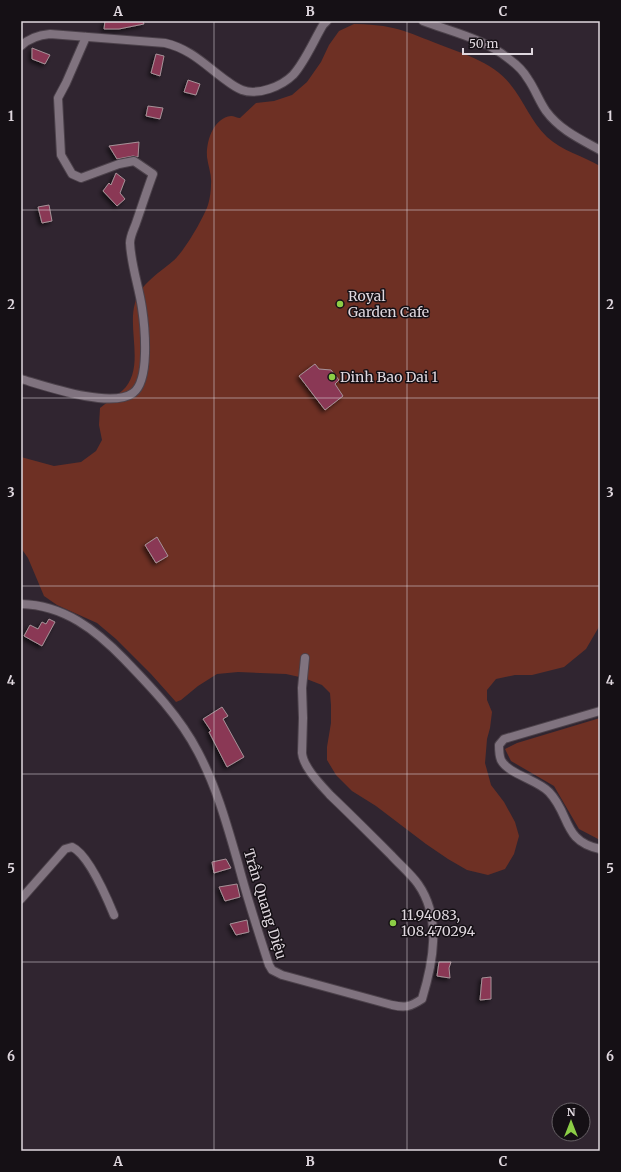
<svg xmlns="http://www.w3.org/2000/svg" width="621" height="1172" font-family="Merriweather,serif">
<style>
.green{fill:#6e3024}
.building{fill:#8a3755;stroke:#a69298;filter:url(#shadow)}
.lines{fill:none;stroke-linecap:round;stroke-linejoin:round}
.street-casing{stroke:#4c424b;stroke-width:10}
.street{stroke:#80737f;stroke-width:8}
.grid{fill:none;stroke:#dfd7de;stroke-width:1;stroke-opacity:0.55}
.poi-dot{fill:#8cce46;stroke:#151015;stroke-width:1.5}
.labels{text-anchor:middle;stroke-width:3;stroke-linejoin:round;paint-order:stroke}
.poi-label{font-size:14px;fill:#dfd7de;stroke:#151015;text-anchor:start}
.street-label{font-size:14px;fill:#dfd7de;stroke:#151015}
.neatline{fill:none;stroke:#dfd7de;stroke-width:1.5}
.grid-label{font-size:13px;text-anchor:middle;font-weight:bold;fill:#dfd7de}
</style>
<defs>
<filter id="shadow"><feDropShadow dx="-2.5" dy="2.5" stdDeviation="2" flood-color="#0009"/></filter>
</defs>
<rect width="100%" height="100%" fill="#302530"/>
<g class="green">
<path d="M354,24C367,24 380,25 393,28C407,31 420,37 433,42C460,53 492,61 510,84C524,101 531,122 547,137C562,151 583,156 600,166V625L586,649L564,667L532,675H515L496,679L487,690V700L492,712L490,728L487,739L485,763L491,785L504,802L515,822L519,836L514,854L505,869L488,875L467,870L448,859L426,844L376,806L352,791L336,775L327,760V747L331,723V705L330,693L322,685L304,678L286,674L238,672L217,674L198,686L181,700L176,702L151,674L116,639L97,623L57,605L44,596L28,558L21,548V457L54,466L81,462L96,451L102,440L99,425L100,408C107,402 115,397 122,391C146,369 127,330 135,303C140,284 159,273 173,261C184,252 203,219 208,205C210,198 211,191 211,184C212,175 208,166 207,157C206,142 213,118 231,116C234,116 237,118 240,118L256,103L274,101L292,95L307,82L321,62L329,45L339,31Z"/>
<polygon points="600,718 600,840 579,829 554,786 511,761 505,749 517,743"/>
</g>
<g class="building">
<polygon points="105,21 143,21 144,24 119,29 104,29"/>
<polygon points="32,48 50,55 45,64 32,59"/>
<polygon points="156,54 164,56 160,76 151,73"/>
<polygon points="188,80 200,84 196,95 184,92"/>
<polygon points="148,106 163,108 160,119 146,116"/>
<polygon points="139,142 138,157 133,156 117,159 109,146"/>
<polygon points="116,173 125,180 120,193 125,199 117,206 103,191 109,183 111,185"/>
<polygon points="49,205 52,221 42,223 38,207"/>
<polygon points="315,364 319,369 331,370 339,380 335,384 343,396 325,410 299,376"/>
<polygon points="157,537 168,556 156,563 145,545"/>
<polygon points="49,619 55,622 42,646 24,636 30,625 38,629 42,622 46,624"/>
<polygon points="222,707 228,716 223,719 244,757 227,767 209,732 211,731 203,719"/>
<polygon points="226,859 231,868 214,873 212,862"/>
<polygon points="237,884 240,897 225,901 219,887"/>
<polygon points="247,920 249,932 236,935 230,924"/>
<polygon points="439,962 451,962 449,968 450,978 437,976"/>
<polygon points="491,977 491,999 480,1000 482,978"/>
</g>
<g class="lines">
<defs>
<g id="street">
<path d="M423,21C452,32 485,39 509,59C516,64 524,72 528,79C535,89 539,101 546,111C560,130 580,139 600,150"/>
<path d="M21,46C29,38 39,35 50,34L165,43C191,49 206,66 227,81C231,84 237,88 242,90C258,96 282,86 293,75C305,62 314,40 323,25L327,21"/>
<path d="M21,379C45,386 111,409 133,393C150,381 145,328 142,308C139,287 131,265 130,243C130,236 134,229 136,223C142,206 147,190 153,174L134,161L119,164L81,178L72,174L61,155L58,98L66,83L86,37"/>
<path d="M21,604C64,605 96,630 125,660C152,688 180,717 198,752C217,788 227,825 238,863C247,898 258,931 269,965L272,970L282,975L392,1005C405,1008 410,1007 422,999C433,963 442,918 418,884C411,874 400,865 391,855C371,835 351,815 330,795C321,785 303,767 302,753L303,718L302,688L305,658"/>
<path d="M600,711L504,739L499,745C499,749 499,755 501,760C508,774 538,780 549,792C571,815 562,841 600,849"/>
<path d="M21,899L65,849L72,847C88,854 107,898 114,915"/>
</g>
</defs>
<use href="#street" class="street-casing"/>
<use href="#street" class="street"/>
</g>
<path class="grid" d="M214,21V1151M407,21V1151M21,210H600M21,398H600M21,586H600M21,774H600M21,962H600"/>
<g class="poi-dot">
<circle cx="340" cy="304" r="4"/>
<circle cx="332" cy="377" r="4"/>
<circle cx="393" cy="923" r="4"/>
</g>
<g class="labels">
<g class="poi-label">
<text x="348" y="301">Royal<tspan x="348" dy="16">Garden Cafe</tspan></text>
<text x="340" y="382">Dinh Bao Dai 1</text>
<text x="401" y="920">11.94083,<tspan x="401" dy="16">108.470294</tspan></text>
</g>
<g class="street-label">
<text transform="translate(265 904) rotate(73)" y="5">Trần Quang Diệu</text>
</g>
</g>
<rect width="621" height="1172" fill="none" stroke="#151015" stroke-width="44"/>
<g transform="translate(571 1122)"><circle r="19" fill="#151015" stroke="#666065"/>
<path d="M0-3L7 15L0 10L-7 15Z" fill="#8cce46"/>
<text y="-6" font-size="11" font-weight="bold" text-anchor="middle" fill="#dfd7de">N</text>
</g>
<path d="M463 48v6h69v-6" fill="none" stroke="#dfd7de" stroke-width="2"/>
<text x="469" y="48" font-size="12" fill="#dfd7de" stroke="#151015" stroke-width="3" paint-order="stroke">50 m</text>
<rect x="22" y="22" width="577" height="1128" class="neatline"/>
<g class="grid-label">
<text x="118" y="16">A</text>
<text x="310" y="16">B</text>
<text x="503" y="16">C</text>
<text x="11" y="121">1</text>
<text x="610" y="121">1</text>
<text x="11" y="309">2</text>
<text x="610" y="309">2</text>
<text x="11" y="497">3</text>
<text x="610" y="497">3</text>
<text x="11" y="685">4</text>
<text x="610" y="685">4</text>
<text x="11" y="873">5</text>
<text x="610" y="873">5</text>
<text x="11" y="1061">6</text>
<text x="610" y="1061">6</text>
<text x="118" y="1166">A</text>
<text x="310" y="1166">B</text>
<text x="503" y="1166">C</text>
</g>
</svg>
